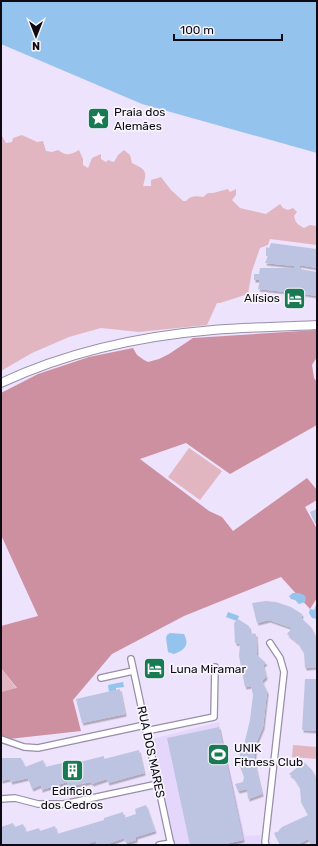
<svg xmlns="http://www.w3.org/2000/svg" width="318" height="846" font-family="Rubik,sans-serif">
<style>
.built{fill:#e5d6fb}
.green{fill:#e2b6c1}
.forest{fill:#cd90a0}
.water{fill:#94c3ed}
.building{fill:#bdc4e2;filter:url(#shadow)}
.lines{fill:none;stroke-linecap:round;stroke-linejoin:round}
.street-casing{stroke:#998eaa;stroke-width:8}
.secondary-casing{stroke:#998eaa;stroke-width:10}
.street{stroke:#fff;stroke-width:5.5}
.secondary{stroke:#fff;stroke-width:8}
.labels{text-anchor:middle;stroke-width:3.5;stroke-linejoin:round;paint-order:stroke}
.poi-label{font-size:12px;fill:#0e0a14;stroke:#f7f4fb;text-anchor:start}
.street-label{font-size:12px;fill:#0e0a14;stroke:#f7f4fb}
</style>
<defs>
<filter id="shadow"><feDropShadow dx="1.5" dy="2.5" stdDeviation="0" flood-color="#0004"/></filter>
</defs>
<rect width="100%" height="100%" fill="#ede3fc"/>
<polygon class="built" points="219,722 245,836 260,835 262,845 175,845 152,739"/>
<g class="green">
<path d="M22,135L37,142L43,141L46,151L52,152L58,150C66,156 71,155 79,150L83,159V165L88,168L92,158L101,154V159L106,162L108,160L114,162L118,155L124,150L130,155L132,163C147,170 147,172 143,186H151V180L161,177L171,190L183,201H186C191,195 197,196 203,197L208,193H213L228,189L230,192L236,189V195L232,200L240,208L266,214L280,204L283,208L288,210L293,208L297,212L294,216C295,222 298,225 304,228L310,225L317,226V245L270,239L268,245L260,248L252,271L248,294L220,303H217L207,325L139,332L101,328L69,337L32,353L1,371V136H2L6,143L12,142L13,138Z"/>
<polygon points="189,448 222,471 200,500 168,477"/>
<polygon points="1,668 17,689 1,692"/>
<polygon points="293,745 317,747 317,759 292,757"/>
</g>
<polygon class="forest" points="317,330 317,357 312,365 314,378 317,382 317,425 230,474 186,443 140,459 209,511 222,517 233,531 307,478 317,490 317,500 305,507 317,529 317,598 310,609 281,577 184,616 112,654 73,700 81,731 9,739 1,736 1,692 17,688 1,668 1,626 38,616 1,535 1,393 38,374 89,357 133,348 137,355 144,360 148,362 159,359 169,354 193,338"/>
<g class="water">
<polygon points="1,1 317,1 317,153 142,104 1,44"/>
<polygon points="293,593 299,593 304,595 306,598 305,602 299,604 295,600 291,599 289,596"/>
<polygon points="317,602 317,619 312,618 309,613 310,609 314,610"/>
<polygon points="228,612 239,616 237,621 226,617"/>
<path d="M170,633L184,634C190,646 184,650 174,654L168,652L166,638L167,635Z"/>
<polygon points="123,682 124,687 116,688 116,690 109,692 108,685"/>
</g>
<g class="building">
<polygon points="271,243 317,249 317,268 299,265 300,269 317,272 317,296 304,294 303,299 291,297 287,292 258,289 260,280 254,280 254,274 259,274 260,268 294,268 294,266 265,263 268,256 266,256 266,247 269,248"/>
<polygon points="317,509 317,520 314,521 310,512"/>
<polygon points="266,601 276,602 291,607 302,614 301,618 311,627 317,639 317,667 305,668 304,653 298,643 287,634 292,628 269,620 257,623 252,603"/>
<polygon points="238,619 249,626 250,633 256,634 257,655 266,663 263,665 266,677 262,681 267,692 263,727 257,741 254,760 262,794 248,799 247,789 238,791 235,784 243,782 244,777 239,764 240,752 243,749 250,720 253,695 251,686 245,687 239,656 240,644 235,643 234,623"/>
<polygon points="305,679 317,679 317,731 302,730"/>
<polygon points="120,689 125,714 82,723 76,699"/>
<polygon points="219,727 243,840 221,845 190,845 167,738"/>
<polygon points="139,750 144,773 108,783 107,779 92,784 91,782 67,787 67,782 41,790 41,785 32,789 28,778 11,782 10,779 1,781 1,758 21,758 25,767 43,760 45,767 71,761 72,764 104,756 104,759"/>
<polygon points="304,762 312,770 317,780 317,844 316,845 311,845 308,839 297,845 280,845 274,833 279,831 279,830 282,827 308,815 301,802 300,788 293,777 289,774"/>
<polygon points="146,805 155,831 136,837 136,840 126,843 124,838 105,845 97,845 96,841 84,845 1,845 1,827 13,823 15,827 23,824 26,832 39,828 40,831 55,826 57,834 104,820 104,818 123,812 124,818 136,814 135,809"/>
</g>
<g class="lines">
<defs>
<g id="street">
<polyline points="131,659 171,845"/>
<polyline points="101,678 133,671"/>
<polyline points="146,731 214,717 215,667"/>
<polyline points="1,739 24,747 38,748 145,725"/>
<polyline points="1,799 15,798 38,804 64,804 158,784"/>
<polyline points="159,845 171,843"/>
<polyline points="266,845 265,842 284,672 280,658 270,643"/>
</g>
<path id="secondary" d="M1,383C67,352 141,336 213,330C248,327 283,327 317,325"/>
</defs>
<use href="#street" class="street-casing"/>
<use href="#secondary" class="secondary-casing"/>
<use href="#street" class="street"/>
<use href="#secondary" class="secondary"/>
</g>
<defs>
<symbol id="sight-square" viewBox="-11 -11 22 22"><rect x="-9" y="-9" width="18" height="18" rx="4" fill="#187a52" stroke="#f7f4fb"/><path d="M0-6L1.8-2.2L6-1.7L2.9 1.2L3.7 5.4L0 3.3L-3.7 5.4L-2.9 1.2L-6-1.7L-1.8-2.2Z" fill="#fff"/></symbol>
<symbol id="hotel-square" viewBox="-11 -11 22 22"><rect x="-9" y="-9" width="18" height="18" rx="4" fill="#187a52" stroke="#f7f4fb"/><path d="M-6-4.5h1.5V1H6V5H4.5V3h-9V5H-6ZM-4 0a1.8 1.8 0 1 1 3.6 0ZM.5 0V-2.5h3Q6-2.5 6 0Z" fill="#fff"/></symbol>
<symbol id="stadium-square" viewBox="-11 -11 22 22"><rect x="-9" y="-9" width="18" height="18" rx="4" fill="#187a52" stroke="#f7f4fb"/><path d="M0-5a6.5 5 0 1 0 0 10a6.5 5 0 1 0 0-10ZM-3.5-1.8h7v3.6h-7Z" fill="#fff"/></symbol>
<symbol id="building-square" viewBox="-11 -11 22 22"><rect x="-9" y="-9" width="18" height="18" rx="4" fill="#187a52" stroke="#f7f4fb"/><path d="M-4-6H4V6H1V3H-1V6H-4ZM-2.5-4.3h1.7v1.8h-1.7ZM.8-4.3h1.7v1.8H.8ZM-2.5-1h1.7V.8h-1.7ZM.8-1h1.7V.8H.8Z" fill="#fff"/></symbol>
</defs>
<g fill-rule="evenodd">
<use href="#sight-square" x="86" y="106" width="25" height="25"/>
<use href="#hotel-square" x="282" y="286" width="25" height="25"/>
<use href="#hotel-square" x="142" y="656" width="25" height="25"/>
<use href="#stadium-square" x="206" y="742" width="25" height="25"/>
<use href="#building-square" x="60" y="758" width="25" height="25"/>
</g>
<g class="labels">
<g class="poi-label">
<text x="114" y="116">Praia dos<tspan x="114" dy="14">Alemães</tspan></text>
<text x="280" y="302" text-anchor="end">Alísios</text>
<text x="170" y="673">Luna Miramar</text>
<text x="234" y="752">UNIK<tspan x="234" dy="14">Fitness Club</tspan></text>
<text x="72" y="795" text-anchor="middle">Edificio<tspan x="72" dy="14">dos Cedros</tspan></text>
</g>
<g class="street-label">
<text transform="translate(151 752) rotate(78)" y="4">RUA DOS MARES</text>
</g>
</g>
<rect width="318" height="846" fill="none" stroke="#0e0a14" stroke-width="4"/>
<g transform="translate(36 36) rotate(180)" stroke="#f7f4fb" stroke-width="3" paint-order="stroke">
<path d="M0-3L7 15L0 10L-7 15Z" fill="#0e0a14"/>
<text y="-6" font-size="11" font-weight="bold" text-anchor="middle" fill="#0e0a14">N</text>
</g>
<path d="M174 34v6h108v-6" fill="none" stroke="#0e0a14" stroke-width="2"/>
<text x="180" y="34" font-size="12" fill="#0e0a14" stroke="#f7f4fb" stroke-width="3" paint-order="stroke">100 m</text>
</svg>
